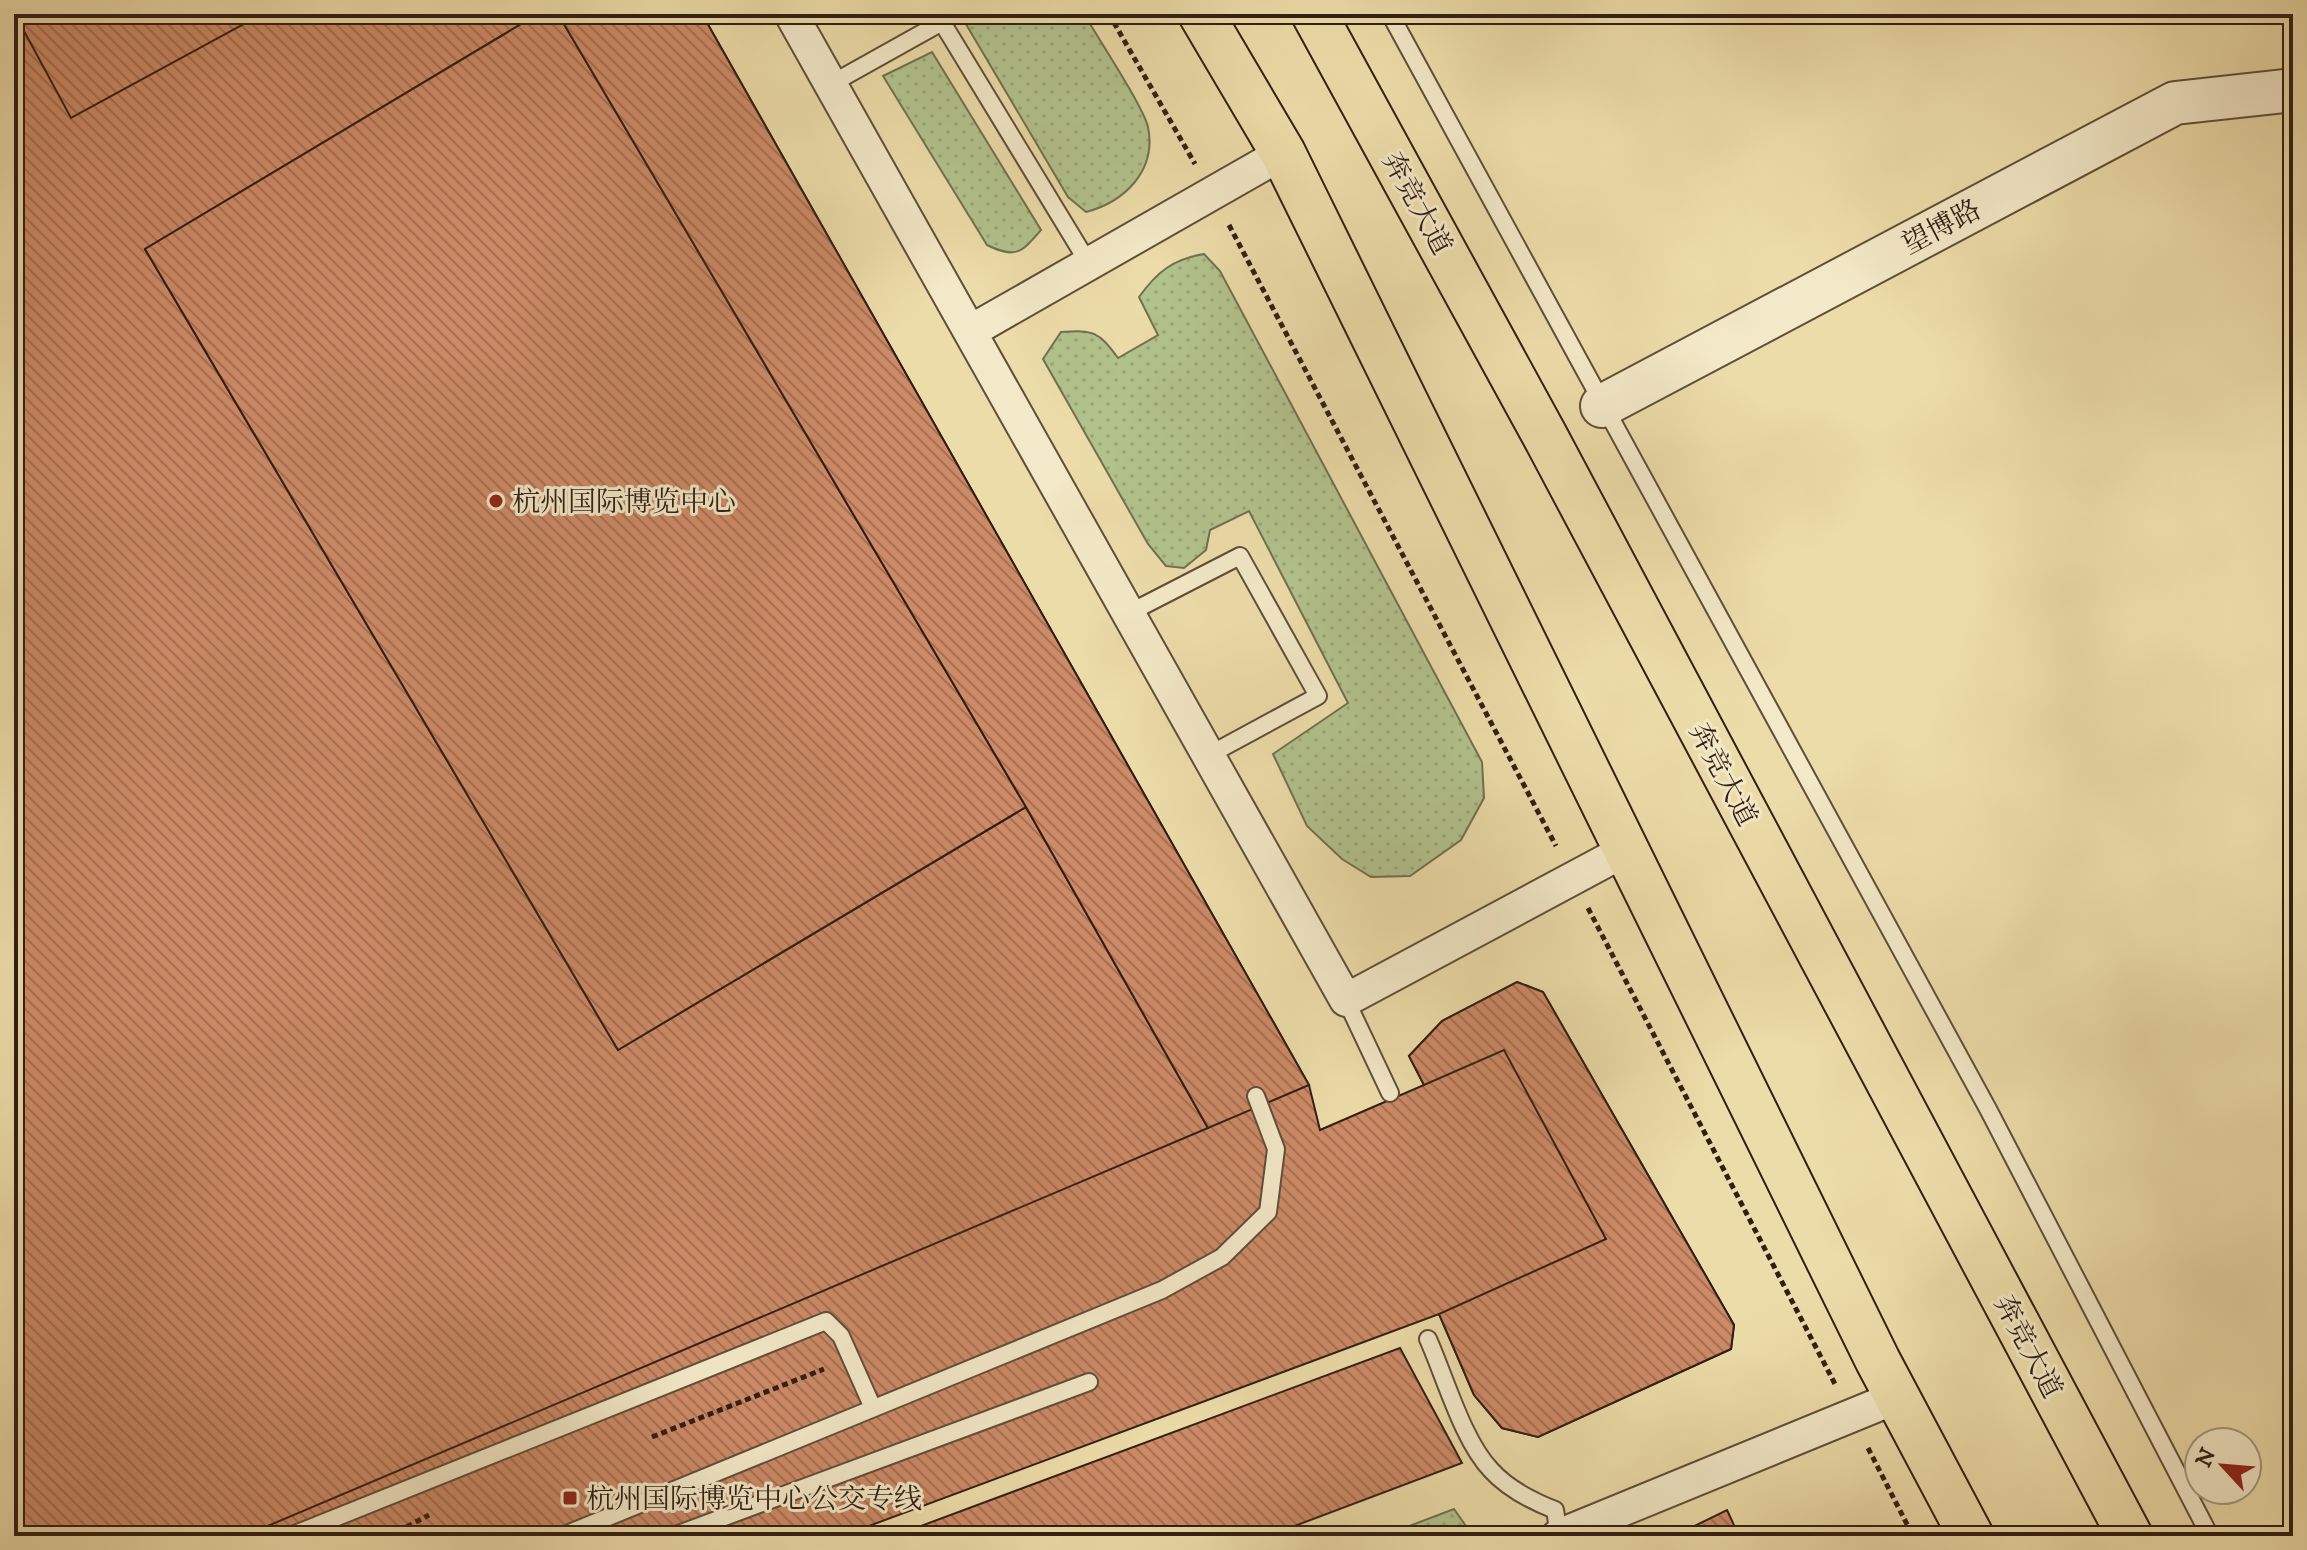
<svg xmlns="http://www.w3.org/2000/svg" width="2307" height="1550" font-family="'IM FELL DW Pica','Noto Serif SC',serif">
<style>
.grass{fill:url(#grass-dots);stroke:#717050;stroke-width:2}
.building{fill:url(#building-back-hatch);stroke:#301e15;stroke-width:2}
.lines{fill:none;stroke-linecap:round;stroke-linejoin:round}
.service-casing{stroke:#5f4e3a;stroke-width:20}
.minor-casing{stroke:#5f4e3a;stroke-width:36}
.tertiary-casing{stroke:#5f4e3a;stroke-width:46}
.primary-casing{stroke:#301e15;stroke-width:48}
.path{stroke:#301e15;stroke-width:5;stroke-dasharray:6 4;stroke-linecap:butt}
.service{stroke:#f3e8c7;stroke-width:16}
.minor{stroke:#f3e8c7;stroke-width:32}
.tertiary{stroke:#f3e8c7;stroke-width:42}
.primary{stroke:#ecdca9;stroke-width:44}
.poi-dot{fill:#8f2418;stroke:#f3e8c7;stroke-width:3}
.labels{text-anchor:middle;stroke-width:6;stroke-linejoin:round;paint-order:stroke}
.street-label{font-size:28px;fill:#301e15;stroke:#f3e8c7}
.poi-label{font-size:28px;fill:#301e15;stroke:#f3e8c7;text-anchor:start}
</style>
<defs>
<pattern id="grass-dots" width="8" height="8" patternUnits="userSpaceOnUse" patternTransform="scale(2)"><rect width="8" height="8" fill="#b2c28c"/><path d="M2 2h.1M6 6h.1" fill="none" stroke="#99a678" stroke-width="1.8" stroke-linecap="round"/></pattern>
<pattern id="building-back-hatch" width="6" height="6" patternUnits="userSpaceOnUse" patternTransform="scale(2)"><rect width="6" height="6" fill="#cd8a67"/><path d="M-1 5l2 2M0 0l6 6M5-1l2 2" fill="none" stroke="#a77054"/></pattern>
</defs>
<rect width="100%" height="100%" fill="#ecdca9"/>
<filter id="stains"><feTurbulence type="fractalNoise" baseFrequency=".0025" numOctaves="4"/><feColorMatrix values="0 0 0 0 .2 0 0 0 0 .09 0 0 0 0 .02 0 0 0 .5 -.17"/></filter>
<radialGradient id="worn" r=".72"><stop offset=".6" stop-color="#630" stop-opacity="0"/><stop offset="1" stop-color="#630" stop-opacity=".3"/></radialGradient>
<g class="grass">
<path d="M960,14H1084C1098,38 1143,106 1148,127C1157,171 1124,202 1086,212L1068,197Z"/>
<path d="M932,52L1041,230C1021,253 1016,259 987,245L883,76Z"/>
<path d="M1204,254L1220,271L1482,762L1484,798L1461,840L1410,876L1371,877L1342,859L1307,826L1273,754L1348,703L1249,511L1210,530L1206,550L1184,568L1166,566L1148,544L1043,359L1061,332C1094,330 1098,331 1118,358L1158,335L1139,297C1157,272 1173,259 1204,254Z"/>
<polygon points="1454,1509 1473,1536 1383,1536"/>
</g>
<g class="building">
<polygon points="15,14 262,14 71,118"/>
<polygon points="15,14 702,14 1309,1085 1320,1130 1424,1085 1409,1056 1442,1021 1517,982 1543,992 1734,1325 1731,1349 1538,1437 1502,1428 1474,1395 1439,1314 842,1536 14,1536"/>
<polygon points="262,14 538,14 145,249 618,1050 1026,807 1208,1128 244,1536 14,1536 14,163 24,157 14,138 14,20 17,18 71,118"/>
<polygon points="538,14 558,14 1026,807 618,1050 145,249"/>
<polygon points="558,14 702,14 1309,1085 1208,1128 1026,807"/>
<polygon points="1517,982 1543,992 1734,1325 1731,1349 1538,1437 1502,1428 1474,1395 1439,1314 1606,1239 1504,1050 1424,1085 1409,1056 1442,1021"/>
<polygon points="1400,1348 1462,1463 1268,1536 894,1536"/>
<polygon points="1727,1510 1739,1536 1674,1536"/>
</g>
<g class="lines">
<defs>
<g id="service">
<polyline points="937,14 1089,264"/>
<polyline points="1390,14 1988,1109 2210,1536"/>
<polyline points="831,84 942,22"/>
<polyline points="1129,613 1240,556 1318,696 1209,755"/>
<polyline points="1346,1000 1390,1093"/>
<path d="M1428,1339C1445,1377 1463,1441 1491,1470C1508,1489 1532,1501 1555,1510L1559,1536"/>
<polyline points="290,1536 826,1321 841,1336 873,1408"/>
<polyline points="562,1536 1162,1290 1222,1257 1268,1212 1276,1149 1256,1096"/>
<polyline points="673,1536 1089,1382"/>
</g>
<g id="minor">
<polyline points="791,14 1346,1000 1626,850"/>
<polyline points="971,331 1283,153"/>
<polyline points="1558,1536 1897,1397"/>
</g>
<polyline id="tertiary" points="1602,406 2175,103 2293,90"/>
<g id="primary">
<polyline points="1201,14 1283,153 1878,1361 1971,1536"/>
<polyline points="1314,14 1545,436 2130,1536"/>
</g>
</defs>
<use href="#service" class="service-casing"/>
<use href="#minor" class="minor-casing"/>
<use href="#tertiary" class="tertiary-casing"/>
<use href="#primary" class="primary-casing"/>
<g class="path">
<polyline points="1109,14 1195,164"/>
<polyline points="1229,225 1556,846"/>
<polyline points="1588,908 1836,1386"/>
<polyline points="652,1437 824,1369"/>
<polyline points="1868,1448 1913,1536"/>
<polyline points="389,1536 429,1515"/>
</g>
<use href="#service" class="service"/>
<use href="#minor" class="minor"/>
<use href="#tertiary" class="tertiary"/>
<use href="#primary" class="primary"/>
</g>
<g class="poi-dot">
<circle cx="496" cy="501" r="8"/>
<rect x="562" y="1490" width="16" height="16" rx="4"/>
</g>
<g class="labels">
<g class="street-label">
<text transform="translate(1418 203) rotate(61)" y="10">奔竞大道</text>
<text transform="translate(1941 226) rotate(-28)" y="10">望博路</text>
<text transform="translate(1724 774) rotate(62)" y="10">奔竞大道</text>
<text transform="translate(2029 1346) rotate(62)" y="10">奔竞大道</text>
</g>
<g class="poi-label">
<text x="512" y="511">杭州国际博览中心</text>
<text x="586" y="1508">杭州国际博览中心公交专线</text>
</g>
</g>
<rect width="2307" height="1550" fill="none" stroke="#ecdca9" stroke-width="48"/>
<rect x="16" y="16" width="2275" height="1518" fill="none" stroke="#301e15" stroke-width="4"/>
<rect x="24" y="24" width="2259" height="1502" fill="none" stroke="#301e15" stroke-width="2"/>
<g transform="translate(2223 1466) rotate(296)"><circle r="38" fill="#f3e8c7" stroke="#a59780" stroke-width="2"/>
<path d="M0-6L14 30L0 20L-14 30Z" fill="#8f2418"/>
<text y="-12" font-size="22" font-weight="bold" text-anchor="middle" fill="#301e15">N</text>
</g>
<rect width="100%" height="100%" filter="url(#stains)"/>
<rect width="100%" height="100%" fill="url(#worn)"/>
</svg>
